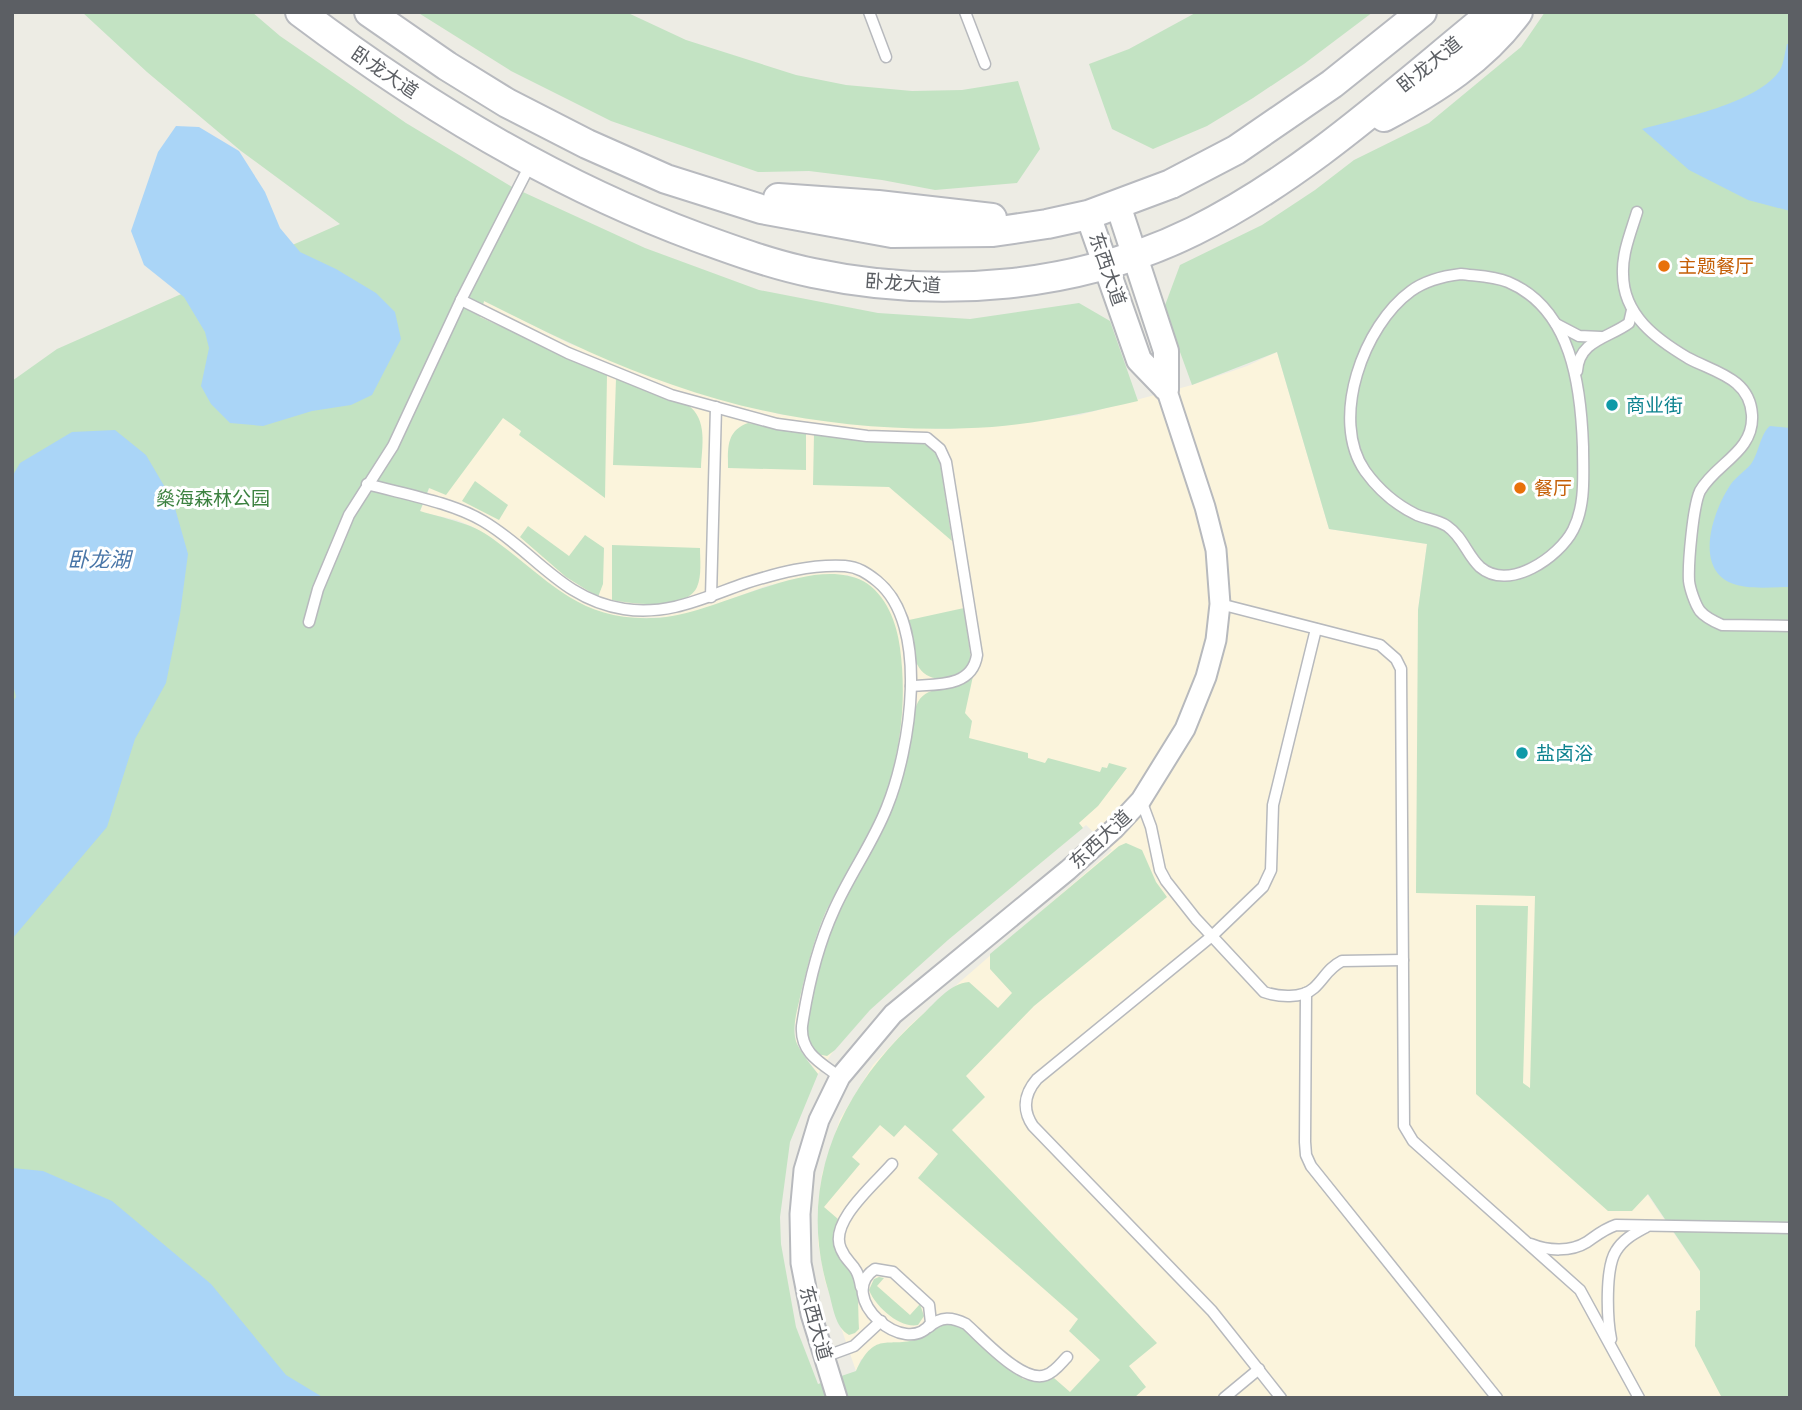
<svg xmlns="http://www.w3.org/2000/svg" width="1802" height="1410" font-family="Raleway,'Noto Sans SC',sans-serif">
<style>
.commercial{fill:#fbf4dc}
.green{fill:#c3e3c3}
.water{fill:#aad5f7}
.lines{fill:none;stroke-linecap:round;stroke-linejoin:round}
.service-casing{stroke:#b7b9bd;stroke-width:13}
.minor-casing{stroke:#b7b9bd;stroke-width:23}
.tertiary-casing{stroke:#b7b9bd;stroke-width:28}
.secondary-casing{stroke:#b8babf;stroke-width:32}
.service{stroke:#fff;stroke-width:10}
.minor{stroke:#fff;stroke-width:19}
.tertiary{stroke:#fff;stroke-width:24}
.secondary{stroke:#fff;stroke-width:28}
.food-dot{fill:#e8710a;stroke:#fff;stroke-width:2.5}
.culture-dot{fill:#0f9aa8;stroke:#fff;stroke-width:2.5}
.labels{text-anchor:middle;stroke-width:6;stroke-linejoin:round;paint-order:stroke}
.street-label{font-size:19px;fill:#5c5f64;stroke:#fff}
.food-label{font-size:19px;fill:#c56008;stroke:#fff;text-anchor:start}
.culture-label{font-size:19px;fill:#0d838f;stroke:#fff;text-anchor:start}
.park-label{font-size:19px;fill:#3d8241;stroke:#fff}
.water-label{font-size:21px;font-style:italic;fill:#4976a8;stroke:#fff}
</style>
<rect width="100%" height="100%" fill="#edece4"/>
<polygon class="commercial" points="484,301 570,344 778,414 866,425 944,429 995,426 1080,415 1192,385 1247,366 1277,352 1329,529 1427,544 1418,610 1535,895 1647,1194 1759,1358 1759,1398 970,1398 861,1359 856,1371 825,1281 818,1243 818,1207 822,1174 840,1119 873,1065 909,1026 1112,850 1086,825 947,940 869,1010 834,1050 818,1074 796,1042 795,1019 809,959 825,914 865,842 865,582 848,575 800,578 766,586 699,611 675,617 629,618 606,614 581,605 561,593 492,538 473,527 457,520 420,512 436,472"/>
<g class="green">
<path d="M82,12H252L280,36L406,123L512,187L645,248L759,290L878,313L970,319L1079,303L1110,321L1138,401C1090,412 1041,423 992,427C886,434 774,421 673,385C608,363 546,332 484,301L480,317L607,375L605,498L519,435L521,431L503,418L446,495L429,488L420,511C445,519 471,522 493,539C549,579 577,621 654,618C714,617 809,553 863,581C886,594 897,623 900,648C907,700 901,754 882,804C868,842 844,875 826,911C814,938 807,968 800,997C797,1011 791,1030 797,1044C802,1054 811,1065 818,1074L790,1142L780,1217L781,1244L796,1327L818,1384L856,1371C876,1328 889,1350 921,1338C939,1331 938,1319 962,1327L1023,1379L1040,1382L1054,1378L1070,1392L1100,1360L1069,1331L1078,1319L918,1178L938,1154L905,1125L894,1137L880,1125L852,1157L860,1164L824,1207L838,1219C832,1233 831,1249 842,1261C847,1268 852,1270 855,1279C859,1294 858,1313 859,1329L855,1333L849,1335C835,1327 833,1307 829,1293C795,1184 841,1088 922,1015C935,1003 950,983 969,982L998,1008L1012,993L990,969V954L1119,846L1126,843L1142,850L1156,882L1167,897L1034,1006L966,1076L985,1097L952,1130L1157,1343L1129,1366L1146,1387L1134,1398H12V381L57,349L340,224L241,151L147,72Z"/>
<polygon points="417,12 626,12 686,40 796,75 846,85 912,91 962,90 1018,81 1040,149 1017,183 935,190 882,180 809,171 758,172 611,121 511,71"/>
<polygon points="1197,12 1373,12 1304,64 1253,98 1207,126 1153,149 1112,129 1089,64 1129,49"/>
<polygon points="1545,12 1790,12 1790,1398 1722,1398 1695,1346 1696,1311 1700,1310 1700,1271 1648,1194 1632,1211 1608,1211 1476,1094 1476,905 1528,906 1523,1083 1530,1088 1535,896 1416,893 1418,610 1427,544 1329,529 1277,352 1192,385 1164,308 1180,265 1262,225 1315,190 1354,160 1429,123 1521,47"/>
<path d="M616,379L688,405C708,420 702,446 701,468L613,465Z"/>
<path d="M748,423L806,433V470L728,468C728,448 726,431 748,423Z"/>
<polygon points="814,434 874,442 917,442 927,445 935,451 940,462 952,541 889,487 813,485"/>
<polygon points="475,481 508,505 499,520 462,501"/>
<polygon points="528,526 569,556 585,535 604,548 603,584 598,597 566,577 520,537"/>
<path d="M612,545L700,548C700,559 702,576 697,587C686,611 633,604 612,600Z"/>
<path d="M964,608L971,660C961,679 928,688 917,664C911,651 911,634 909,620Z"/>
<path d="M973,676L965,713L972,721L969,738L1028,753V758L1045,763L1048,758L1100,772L1102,767L1107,768L1109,763L1127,768L1098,806L1079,823L1083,828L948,940L870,1010L835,1050L827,1056L817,1054C812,1049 808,1044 807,1037C803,1007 825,941 838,914C857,872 885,834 899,790C905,771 909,752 912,733C913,723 913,711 918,702C928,683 956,693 973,676Z"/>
<path d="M879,1277L884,1278L877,1286L910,1315L920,1304L924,1316L918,1325C900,1329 875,1306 869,1290L874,1279Z"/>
</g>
<g class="water">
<path d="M1787,44H1790V211L1748,200L1689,170L1642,129C1678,119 1759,103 1780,70C1784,63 1785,51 1787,44Z"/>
<polygon points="176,126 199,127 239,151 265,192 280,228 300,252 336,269 376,293 395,312 401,339 372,395 351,405 312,411 263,426 230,423 211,404 201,386 209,348 205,332 184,297 144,265 131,231 158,152"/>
<path d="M1770,426L1790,428V587C1772,587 1747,590 1731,583C1694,567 1713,512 1729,487C1734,478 1744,472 1751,464C1759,453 1760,434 1770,426Z"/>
<polygon points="115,430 146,455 173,501 188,554 180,614 166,683 135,739 107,827 12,939 12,703 16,697 12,680 12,477 20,463 72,432"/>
<polygon points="12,1168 43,1171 112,1201 211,1284 286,1375 324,1398 12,1398"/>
</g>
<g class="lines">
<defs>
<g id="service">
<polyline points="869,12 886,57"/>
<polyline points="965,12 985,64"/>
<path d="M1637,212C1631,232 1622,253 1623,274C1623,315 1656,339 1688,358C1714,372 1750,378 1752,415C1754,452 1716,463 1700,491C1693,506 1688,563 1689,581C1690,589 1695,604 1700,611C1705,617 1715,622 1722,625L1790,626"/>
<path d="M1461,274C1477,276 1494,276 1508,282C1572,309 1581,387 1583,447C1583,474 1586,505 1573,530C1559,557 1509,592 1480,567C1467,555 1463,537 1447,526C1438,520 1427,519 1417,515C1396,505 1378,489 1365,471C1329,419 1364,325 1411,291C1426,280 1444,276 1461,274Z"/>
<path d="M461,300L568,353L671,395L777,424L867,436L927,438L940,449L946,462L977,655C972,688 936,684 911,686"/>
<polyline points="1556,324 1579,336 1601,337"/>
<path d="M1577,371C1579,340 1609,338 1629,323L1632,310"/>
<path d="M367,484C403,494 451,502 483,521C533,550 562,600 624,609C669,616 705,597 746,583C778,573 811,564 845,566C858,567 867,573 877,581C931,625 910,750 887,807C873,843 850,874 834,910C817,947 808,986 802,1026C800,1053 821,1063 840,1077"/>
<polyline points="711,597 716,407"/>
<polyline points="1220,604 1380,645 1396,659 1401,669 1404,1126 1413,1141 1580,1290 1639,1398"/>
<polyline points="309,622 318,589 349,515 393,446 461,300 531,163"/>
<path d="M1141,800L1151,827L1160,870L1166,881L1196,919L1264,992C1278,997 1302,999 1314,988C1324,979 1328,968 1342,961L1403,960"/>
<polyline points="1306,993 1305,1142 1306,1155 1311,1166 1497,1398"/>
<path d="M1531,1244C1548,1251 1571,1252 1587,1242C1597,1235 1604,1229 1616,1225L1790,1228"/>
<path d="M875,1269L893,1272L929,1305L931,1323C906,1360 834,1296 875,1269Z"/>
<path d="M861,1287C857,1262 848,1266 841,1249C828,1222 876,1183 892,1164"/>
<path d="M929,1327C941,1316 952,1317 966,1324C983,1339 1023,1384 1046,1375C1055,1372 1061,1363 1067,1357"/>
<path d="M1611,1339C1607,1319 1605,1268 1616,1251C1623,1239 1635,1233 1646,1227"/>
<polyline points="824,1357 854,1346 881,1321"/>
<polyline points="1224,1398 1259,1369"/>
<path d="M1281,1398L1212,1311L1033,1126C1022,1110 1024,1094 1037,1079L1212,936L1263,887L1271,870L1273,805L1316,629"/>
</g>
<polyline id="minor" points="837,1398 811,1314 801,1263 800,1214 804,1170 819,1120 840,1077 893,1014 1068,870 1114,829 1141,800 1185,729 1206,677 1216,640 1220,604 1216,550 1205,507 1166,388"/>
<g id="tertiary">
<polyline points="1118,205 1166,351 1166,388"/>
<polyline points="1088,215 1139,360 1166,388"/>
</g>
<g id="secondary">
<path d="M300,12C422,104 554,184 697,237C735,251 774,265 813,273C940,300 1078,288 1194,231C1305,176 1398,89 1493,12"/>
<polyline points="369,12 447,66 507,103 587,144 666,179 761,209 892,233 993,232 1047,224 1088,215 1171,184 1236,150 1332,84 1422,12"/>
<path d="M1384,117C1435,90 1484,59 1518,12"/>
<polyline points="778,198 878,205 992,218"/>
</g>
</defs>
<use href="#service" class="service-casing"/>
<use href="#minor" class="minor-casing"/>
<use href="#tertiary" class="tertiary-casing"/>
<use href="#secondary" class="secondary-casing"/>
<use href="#service" class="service"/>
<use href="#minor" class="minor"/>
<use href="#tertiary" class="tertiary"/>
<use href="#secondary" class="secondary"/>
</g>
<g class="food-dot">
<circle cx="1664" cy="266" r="7"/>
<circle cx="1520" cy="488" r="7"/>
</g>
<g class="culture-dot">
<circle cx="1612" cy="405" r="7"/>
<circle cx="1522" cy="753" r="7"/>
</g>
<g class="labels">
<g class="street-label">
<text transform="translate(1429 64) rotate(-39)" y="7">卧龙大道</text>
<text transform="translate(385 72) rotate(34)" y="7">卧龙大道</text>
<text transform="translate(1108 269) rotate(71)" y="7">东西大道</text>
<text transform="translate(903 283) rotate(4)" y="7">卧龙大道</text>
<text transform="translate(1100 839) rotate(-43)" y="7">东西大道</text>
<text transform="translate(816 1323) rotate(75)" y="7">东西大道</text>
</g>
<g class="food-label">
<text x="1678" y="273">主题餐厅</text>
<text x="1534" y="495">餐厅</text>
</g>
<g class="culture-label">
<text x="1626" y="412">商业街</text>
<text x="1536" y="760">盐卤浴</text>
</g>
<g class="park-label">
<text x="213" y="505">燊海森林公园</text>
</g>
<g class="water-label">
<text x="99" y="567">卧龙湖</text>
</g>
</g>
<rect width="1802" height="1410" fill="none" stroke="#5c5f64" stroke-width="28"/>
</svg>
